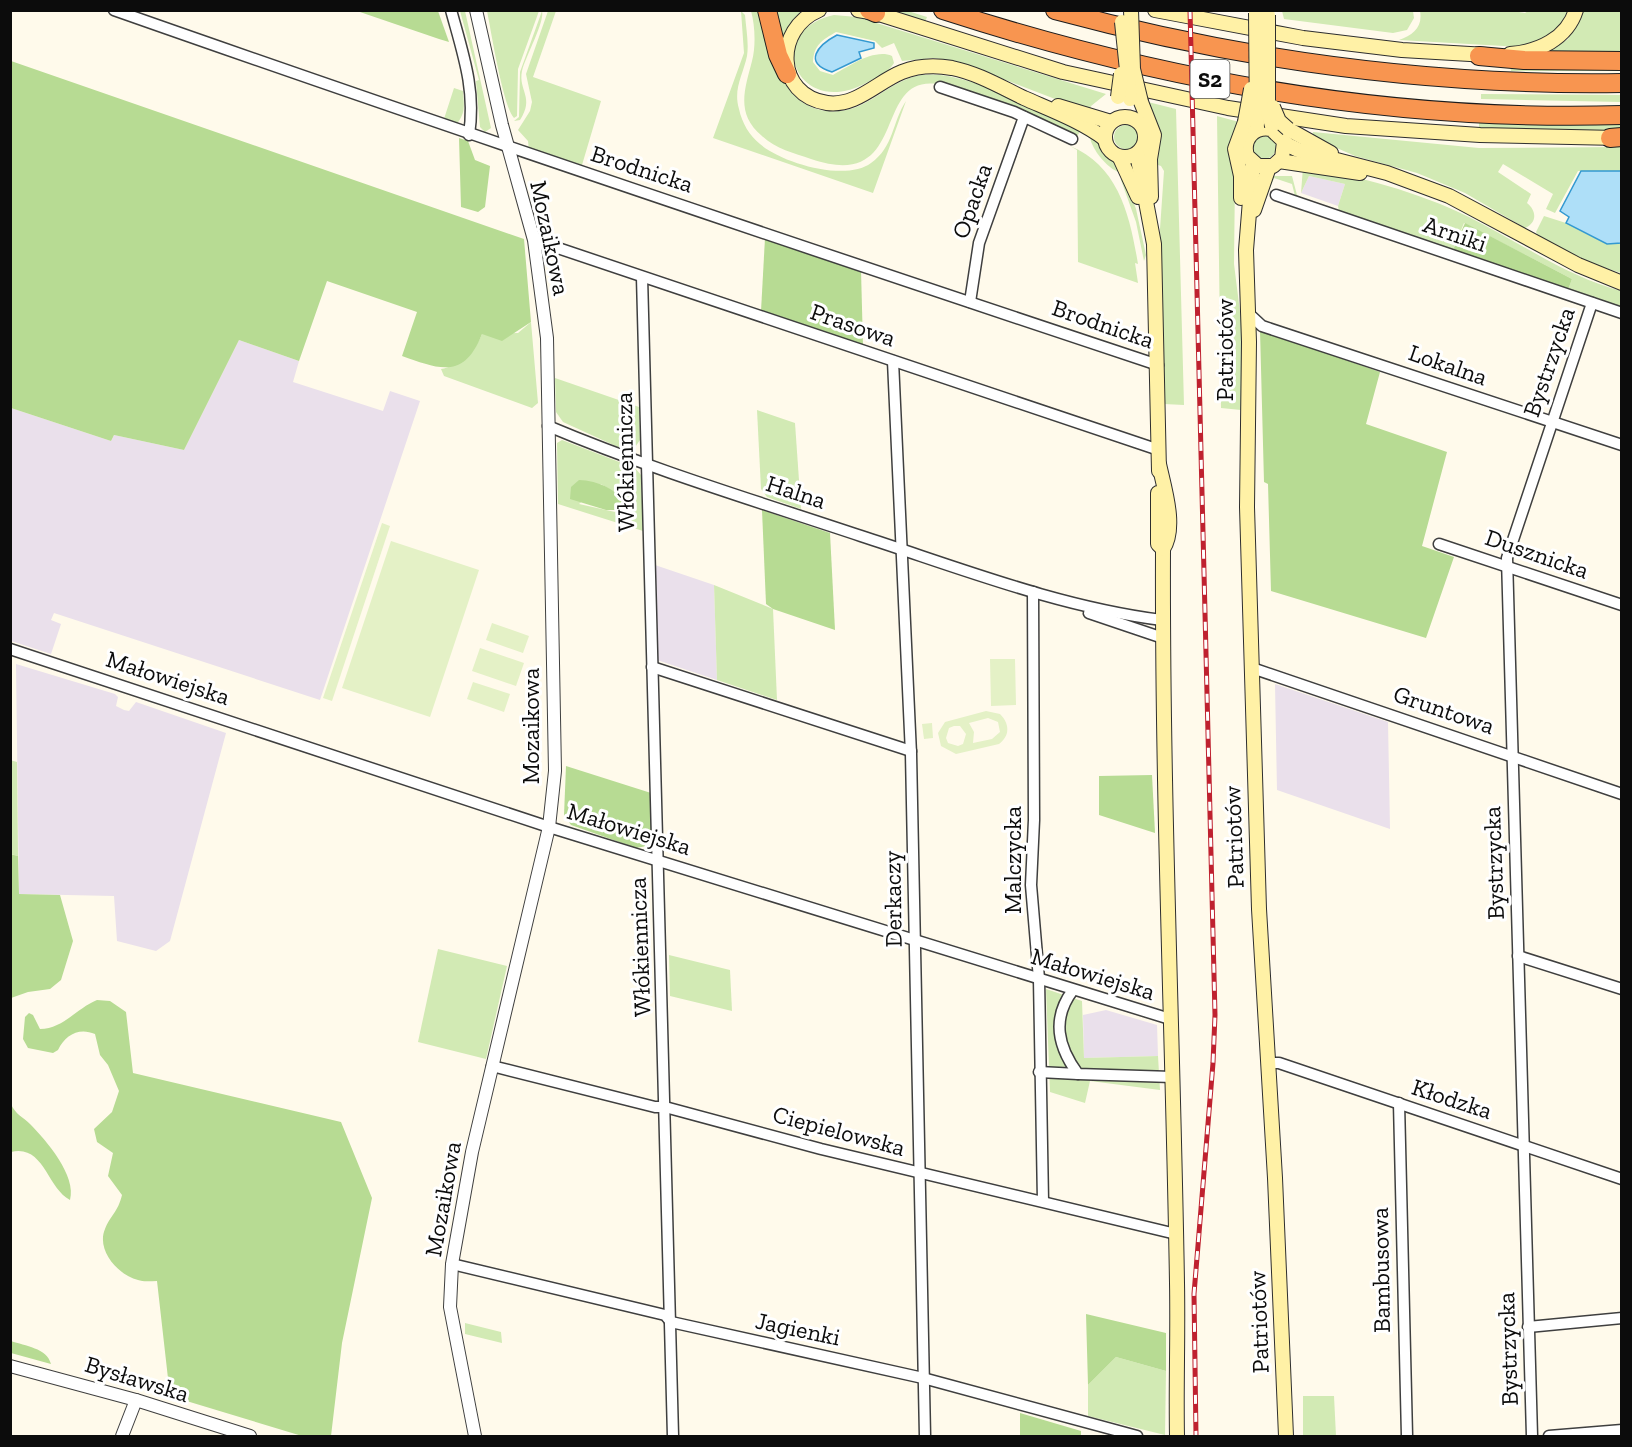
<svg xmlns="http://www.w3.org/2000/svg" width="1632" height="1447" font-family="'Zilla Slab',serif">
<style>
.industrial{fill:#eae0eb}
.green{fill:#d2eab4;fill-rule:evenodd}
.forest{fill:#b7db93}
.pitch{fill:#e4f1c6;fill-rule:evenodd}
.water{fill:#aedff8;stroke:#3399d1;stroke-width:1.5}
.lines{fill:none;stroke-linecap:round;stroke-linejoin:round}
.minor-casing{stroke:#3f3f3f;stroke-width:13}
.tertiary-casing{stroke:#3f3f3f;stroke-width:14}
.secondary-casing{stroke:#2e2e2e;stroke-width:16}
.motorway-casing{stroke:#1d1d1d;stroke-width:20}
.minor{stroke:#fff;stroke-width:10}
.tertiary{stroke:#fff;stroke-width:12}
.secondary{stroke:#fff1a6;stroke-width:14}
.motorway{stroke:#f89550;stroke-width:18}
.rail-casing{stroke:#bf212f;stroke-width:5}
.rail{stroke:#fff;stroke-width:3;stroke-dasharray:9;stroke-linecap:butt}
.secondary-bridge-casing{stroke:#2e2e2e;stroke-width:16;stroke-linecap:butt}
.secondary-bridge{stroke:#fff1a6;stroke-width:14}
.labels{text-anchor:middle;stroke-width:6;stroke-linejoin:round;paint-order:stroke}
.shield{fill:#fff;stroke:#555;stroke-width:1.5}
.shield-label{font-size:22px;font-weight:bold;fill:#0c0c0c}
.street-label{font-size:24px;fill:#0c0c0c;stroke:#fff}
</style>
<rect width="100%" height="100%" fill="#fffaeb"/>
<g class="industrial">
<polygon points="1309,176 1345,184 1338,206 1301,193"/>
<polygon points="239,340 299,361 293,382 383,411 390,391 420,401 320,700 54,613 51,620 61,624 51,654 11,641 11,408 111,441 114,435 184,450"/>
<polygon points="655,565 714,585 717,680 657,660"/>
<polygon points="16,664 115,694 118,697 116,706 124,710 129,711 136,702 226,733 170,941 156,951 117,941 114,896 19,894"/>
<polygon points="1275,684 1388,722 1390,829 1277,790"/>
<polygon points="1106,1010 1157,1025 1158,1056 1084,1058 1083,1015"/>
</g>
<g class="green">
<path d="M1507,10L1525,13L1528,11H1570C1560,31 1542,41 1521,47L1399,40C1413,35 1423,27 1420,11Z"/>
<polygon points="460,11 465,11 491,128 485,132 480,127 476,81 479,80"/>
<path d="M487,11H539L518,69L517,116L514,118C503,107 491,30 487,11Z"/>
<path d="M542,11C545,22 526,55 522,71C518,91 535,97 520,120L514,121L519,117L520,72Z"/>
<polygon points="548,11 556,11 533,77 601,101 582,165 529,150 528,141 518,130 530,111 532,102 526,74"/>
<path d="M741,11L745,15C746,28 749,43 747,56C743,75 733,89 739,109C742,123 749,135 760,144C782,163 846,182 871,163C894,147 892,122 906,101L873,193L713,138L744,53Z"/>
<path d="M751,11H759C771,47 777,99 820,110C833,113 849,111 861,105C880,96 899,78 922,75C964,69 1042,111 1081,130L1076,138L1009,106L939,81L937,84C871,75 911,193 811,159C794,153 776,149 762,136C735,113 745,89 752,61C756,46 755,25 751,11Z"/>
<polygon points="773,11 804,11 793,20 783,38"/>
<polygon points="888,11 908,11 927,17 925,22"/>
<polygon points="1282,11 1413,11 1414,18 1407,30 1393,33 1284,19"/>
<polygon points="1583,11 1621,11 1621,53 1548,52 1568,39"/>
<path d="M834,15L857,17L1106,94L1091,106L1089,112L959,62L934,58L902,61L894,43L882,48L875,41L836,32C822,40 814,45 813,62L820,71L833,75C848,67 874,48 892,56L894,63C888,73 877,77 868,82C797,122 761,31 834,15Z"/>
<polygon points="1510,64 1621,65 1621,71 1511,71"/>
<path d="M454,88L463,91C464,108 466,113 455,126L443,122Z"/>
<polygon points="1481,94 1621,95 1621,102 1481,99"/>
<polygon points="1148,102 1176,109 1184,405 1164,404 1160,229 1164,171 1161,166 1155,164"/>
<polygon points="1217,116 1239,122 1230,143 1235,178 1234,264 1241,320 1241,410 1221,408"/>
<polygon points="1479,123 1622,125 1621,133 1479,130"/>
<circle cx="1126" cy="137" r="12"/>
<path d="M1313,132L1479,148L1621,147V171H1578L1555,213L1546,209L1553,194L1503,164L1498,172L1531,194L1527,203C1537,211 1537,223 1525,228L1465,193L1417,173L1355,156L1312,137Z"/>
<circle cx="1264" cy="147" r="12"/>
<path d="M1090,136L1101,144L1124,173C1111,174 1090,148 1090,136Z"/>
<path d="M1070,146C1119,166 1130,216 1138,264L1135,263L1138,283L1078,262L1077,150Z"/>
<path d="M1303,167C1361,177 1416,191 1469,217C1519,242 1568,277 1621,291V308L1568,290L1572,279L1464,223L1452,252L1339,211L1338,206L1345,184L1309,176L1301,193Z"/>
<polygon points="1124,174 1136,209 1146,255 1144,261 1136,222 1121,180"/>
<polygon points="1272,176 1292,176 1297,195 1314,204 1295,196 1292,184 1274,178 1267,196 1263,196"/>
<polygon points="1544,216 1566,223 1607,244 1621,243 1621,273 1590,263 1539,238 1536,232"/>
<path d="M531,322L538,403L532,408L444,376L441,369C457,367 476,350 482,334L518,333Z"/>
<polygon points="555,378 639,407 640,440 631,453 563,422 556,412"/>
<polygon points="757,410 795,423 801,509 767,497 761,489"/>
<path d="M562,440L635,468L641,475L643,531L558,504L557,443ZM601,484L614,492L615,512L579,504Z"/>
<polygon points="714,585 773,609 777,700 717,680"/>
<polygon points="10,760 17,762 18,856 11,854"/>
<polygon points="438,949 507,966 486,1059 418,1042"/>
<polygon points="669,955 730,970 732,1011 670,996"/>
<polygon points="1046,989 1082,1001 1084,1058 1158,1056 1160,1090 1090,1081 1085,1103 1050,1092"/>
<polygon points="465,1323 501,1332 502,1343 465,1334"/>
<polygon points="1116,1357 1166,1371 1165,1435 1088,1416 1088,1385"/>
<polygon points="1303,1396 1334,1396 1336,1436 1303,1436"/>
</g>
<g class="forest">
<polygon points="357,11 438,11 449,42 439,39"/>
<path d="M11,61L524,239L531,322L502,341L482,334C464,380 439,369 402,356L417,312L327,281L299,361L239,340L184,450L114,435L111,441L11,408Z"/>
<polygon points="459,138 468,141 475,160 490,166 485,207 478,212 461,207"/>
<polygon points="1465,223 1572,279 1568,290 1452,252"/>
<polygon points="765,238 861,270 863,346 761,311"/>
<polygon points="1260,330 1380,372 1366,424 1447,452 1422,546 1454,557 1426,638 1271,591 1268,484 1264,482"/>
<path d="M579,480C596,480 625,491 625,510H606L570,499L571,487Z"/>
<polygon points="762,510 830,533 835,630 773,609 766,604"/>
<polygon points="566,766 651,793 652,845 636,848 571,825 564,815"/>
<polygon points="1152,775 1155,833 1099,815 1099,776"/>
<polygon points="10,854 18,856 19,894 60,895 73,941 61,980 50,989 28,992 11,998"/>
<path d="M97,1000L110,1001L126,1012L133,1073L341,1122L372,1198L342,1343L331,1436H302L170,1396L157,1281C151,1281 143,1282 138,1280C118,1275 96,1250 105,1229C110,1216 118,1212 122,1195L108,1176L113,1153L97,1142L94,1129L112,1112L119,1091L108,1065L100,1055L95,1034C79,1027 65,1035 58,1050L53,1053L28,1048L23,1039L25,1017L29,1013L33,1015L40,1029C63,1029 77,1008 97,1000Z"/>
<path d="M11,1104C15,1114 23,1117 30,1124C46,1140 77,1176 70,1200C47,1188 44,1144 11,1152Z"/>
<polygon points="1086,1314 1166,1333 1166,1371 1116,1357 1088,1385"/>
<path d="M11,1341C25,1346 47,1348 51,1364L11,1353Z"/>
<polygon points="1020,1413 1081,1431 1081,1436 1020,1436"/>
</g>
<g class="pitch">
<polygon points="382,523 390,526 332,701 323,698"/>
<polygon points="391,541 479,570 430,717 342,688"/>
<polygon points="492,623 529,636 523,653 486,640"/>
<polygon points="480,648 524,663 516,686 472,671"/>
<polygon points="990,659 1015,659 1016,705 991,706"/>
<polygon points="473,682 510,694 504,712 467,699"/>
<path d="M986,711L1000,714C1010,724 1010,736 999,744L956,754L941,746L938,733L945,722ZM988,718L998,722L1000,732L992,739L973,743L974,732L969,723ZM954,726H960L966,734L963,744L958,746L948,743L946,738L949,728Z"/>
<polygon points="932,723 933,738 924,739 922,724"/>
</g>
<g class="water">
<path d="M837,35L874,43V48L859,52L861,58L832,72C802,63 818,45 837,35Z"/>
<polygon points="1581,171 1621,171 1621,243 1607,244 1566,223 1569,217 1560,211"/>
</g>
<g class="lines">
<defs>
<g id="minor">
<path d="M114,10C461,132 809,249 1158,365"/>
<path d="M451,10C463,54 476,90 469,135"/>
<polyline points="940,87 1014,112 1072,139"/>
<polyline points="1276,195 1622,313"/>
<polyline points="534,240 1159,450"/>
<polyline points="642,277 673,1436"/>
<polyline points="970,302 979,243 1024,117"/>
<polyline points="1248,313 1262,326 1622,445"/>
<polyline points="893,361 911,754 925,1436"/>
<path d="M548,426C650,469 756,501 861,536C960,568 1059,607 1162,620"/>
<polyline points="1439,544 1622,605"/>
<polyline points="1033,592 1034,820 1031,885 1039,979 1043,1201"/>
<polyline points="1089,613 1163,638"/>
<polyline points="10,649 549,827 1170,1019"/>
<polyline points="652,667 911,751"/>
<polyline points="1252,668 1622,794"/>
<polyline points="1518,956 1622,989"/>
<path d="M1073,990C1051,1019 1058,1047 1078,1074L1172,1077"/>
<polyline points="1269,1063 1279,1063 1622,1179"/>
<polyline points="492,1066 655,1107 665,1107 821,1149 1176,1234"/>
<polyline points="1039,1072 1078,1074"/>
<polyline points="1399,1103 1407,1436"/>
<polyline points="452,1264 665,1315 671,1322 923,1378 1137,1436"/>
<polyline points="1528,1327 1622,1318"/>
<polyline points="1532,1436 1507,558 1592,303"/>
<polyline points="1549,1436 1622,1430"/>
</g>
<g id="tertiary">
<polyline points="10,1366 136,1400 250,1436"/>
<polyline points="122,1436 136,1400"/>
<polyline points="475,1436 450,1307 452,1264 472,1152 549,827 555,771 547,338 534,240 502,125 476,10"/>
</g>
<g id="secondary">
<path d="M819,10C774,29 775,95 827,103C856,107 877,82 902,72C917,66 935,65 952,68C977,73 1001,87 1024,98C1051,110 1081,121 1105,139"/>
<polyline points="858,10 876,13 1063,72 1228,108 1346,126 1480,135 1618,138"/>
<polyline points="1155,10 1303,38 1402,50 1487,55"/>
<path d="M1510,54C1538,52 1567,39 1576,10"/>
<polyline points="1141,102 1154,135 1150,159 1151,197"/>
<polyline points="1058,106 1111,122"/>
<circle cx="1125" cy="137" r="20"/>
<polyline points="1288,129 1331,153"/>
<path d="M1284,142L1282,158L1273,166H1258L1247,156C1242,139 1254,126 1271,129L1288,145L1298,150L1387,173L1449,196L1578,265L1622,283"/>
<polyline points="1137,154 1154,244 1159,471"/>
<polyline points="1120,158 1138,197"/>
<polyline points="1279,161 1360,173"/>
<polyline points="1253,163 1246,250 1249,342 1247,507 1259,909 1275,1178 1286,1436"/>
<polyline points="1241,198 1241,176 1235,149 1245,122"/>
<polyline points="1254,210 1269,167"/>
<path d="M1159,464C1164,488 1177,527 1163,549C1162,794 1173,1038 1177,1283C1178,1334 1176,1385 1177,1436"/>
<polyline points="1158,493 1158,544 1163,549"/>
</g>
<g id="motorway">
<polyline points="767,10 778,55 787,74"/>
<polyline points="869,10 876,13"/>
<path d="M943,10C1162,81 1392,122 1622,115"/>
<path d="M1055,10C1240,60 1430,86 1622,83"/>
<polyline points="1479,56 1524,60 1622,61"/>
<polyline points="1610,138 1622,137"/>
</g>
</defs>
<use href="#minor" class="minor-casing"/>
<use href="#tertiary" class="tertiary-casing"/>
<use href="#secondary" class="secondary-casing"/>
<use href="#motorway" class="motorway-casing"/>
<use href="#minor" class="minor"/>
<use href="#tertiary" class="tertiary"/>
<use href="#secondary" class="secondary"/>
<use href="#motorway" class="motorway"/>
<defs>
<polyline id="rail" points="1190,10 1215,1015 1213,1063 1194,1294 1196,1436"/>
</defs>
<use href="#rail" class="rail-casing"/>
<use href="#rail" class="rail"/>
<defs>
<g id="secondary-bridge">
<polyline points="1131,10 1133,69 1141,102"/>
<polyline points="1256,13 1257,124"/>
<polyline points="1268,15 1268,111 1272,126"/>
<polyline points="1122,22 1130,99"/>
<polyline points="1118,97 1121,74"/>
<polyline points="1273,107 1279,121 1288,129"/>
<polyline points="1245,122 1251,89"/>
</g>
</defs>
<use href="#secondary-bridge" class="secondary-bridge-casing"/>
<use href="#secondary-bridge" class="secondary-bridge"/>
</g>
<g class="labels">
<rect class="shield" x="1190.5" y="60" width="39" height="38" rx="4.5"/>
<g class="shield-label">
<text x="1210" y="87">S2</text>
</g>
<g class="street-label">
<text transform="translate(642 169) rotate(18)" y="8">Brodnicka</text>
<text transform="translate(972 201) rotate(-71)" y="8">Opacka</text>
<text transform="translate(1455 234) rotate(19)" y="8">Arniki</text>
<text transform="translate(550 238) rotate(78)" y="8">Mozaikowa</text>
<text transform="translate(1103 324) rotate(19)" y="8">Brodnicka</text>
<text transform="translate(853 325) rotate(19)" y="8">Prasowa</text>
<text transform="translate(1225 350) rotate(-90)" y="8">Patriotów</text>
<text transform="translate(1549 362) rotate(-71)" y="8">Bystrzycka</text>
<text transform="translate(1448 365) rotate(19)" y="8">Lokalna</text>
<text transform="translate(625 462) rotate(-91)" y="8">Włókiennicza</text>
<text transform="translate(796 492) rotate(18)" y="8">Halna</text>
<text transform="translate(1537 554) rotate(19)" y="8">Dusznicka</text>
<text transform="translate(168 678) rotate(18)" y="8">Małowiejska</text>
<text transform="translate(1444 710) rotate(19)" y="8">Gruntowa</text>
<text transform="translate(531 726) rotate(-90)" y="8">Mozaikowa</text>
<text transform="translate(629 829) rotate(17)" y="8">Małowiejska</text>
<text transform="translate(1234 837) rotate(-92)" y="8">Patriotów</text>
<text transform="translate(1013 860) rotate(-90)" y="8">Malczycka</text>
<text transform="translate(1494 863) rotate(-92)" y="8">Bystrzycka</text>
<text transform="translate(893 899) rotate(-91)" y="8">Derkaczy</text>
<text transform="translate(640 947) rotate(-92)" y="8">Włókiennicza</text>
<text transform="translate(1093 974) rotate(17)" y="8">Małowiejska</text>
<text transform="translate(1452 1099) rotate(18)" y="8">Kłodzka</text>
<text transform="translate(839 1131) rotate(15)" y="8">Ciepielowska</text>
<text transform="translate(443 1199) rotate(-80)" y="8">Mozaikowa</text>
<text transform="translate(1381 1270) rotate(-91)" y="8">Bambusowa</text>
<text transform="translate(1259 1322) rotate(-92)" y="8">Patriotów</text>
<text transform="translate(798 1329) rotate(12)" y="8">Jagienki</text>
<text transform="translate(1508 1349) rotate(-92)" y="8">Bystrzycka</text>
<text transform="translate(137 1379) rotate(17)" y="8">Bysławska</text>
</g>
</g>
<rect width="1632" height="1447" fill="none" stroke="#0c0c0c" stroke-width="24"/>
</svg>
